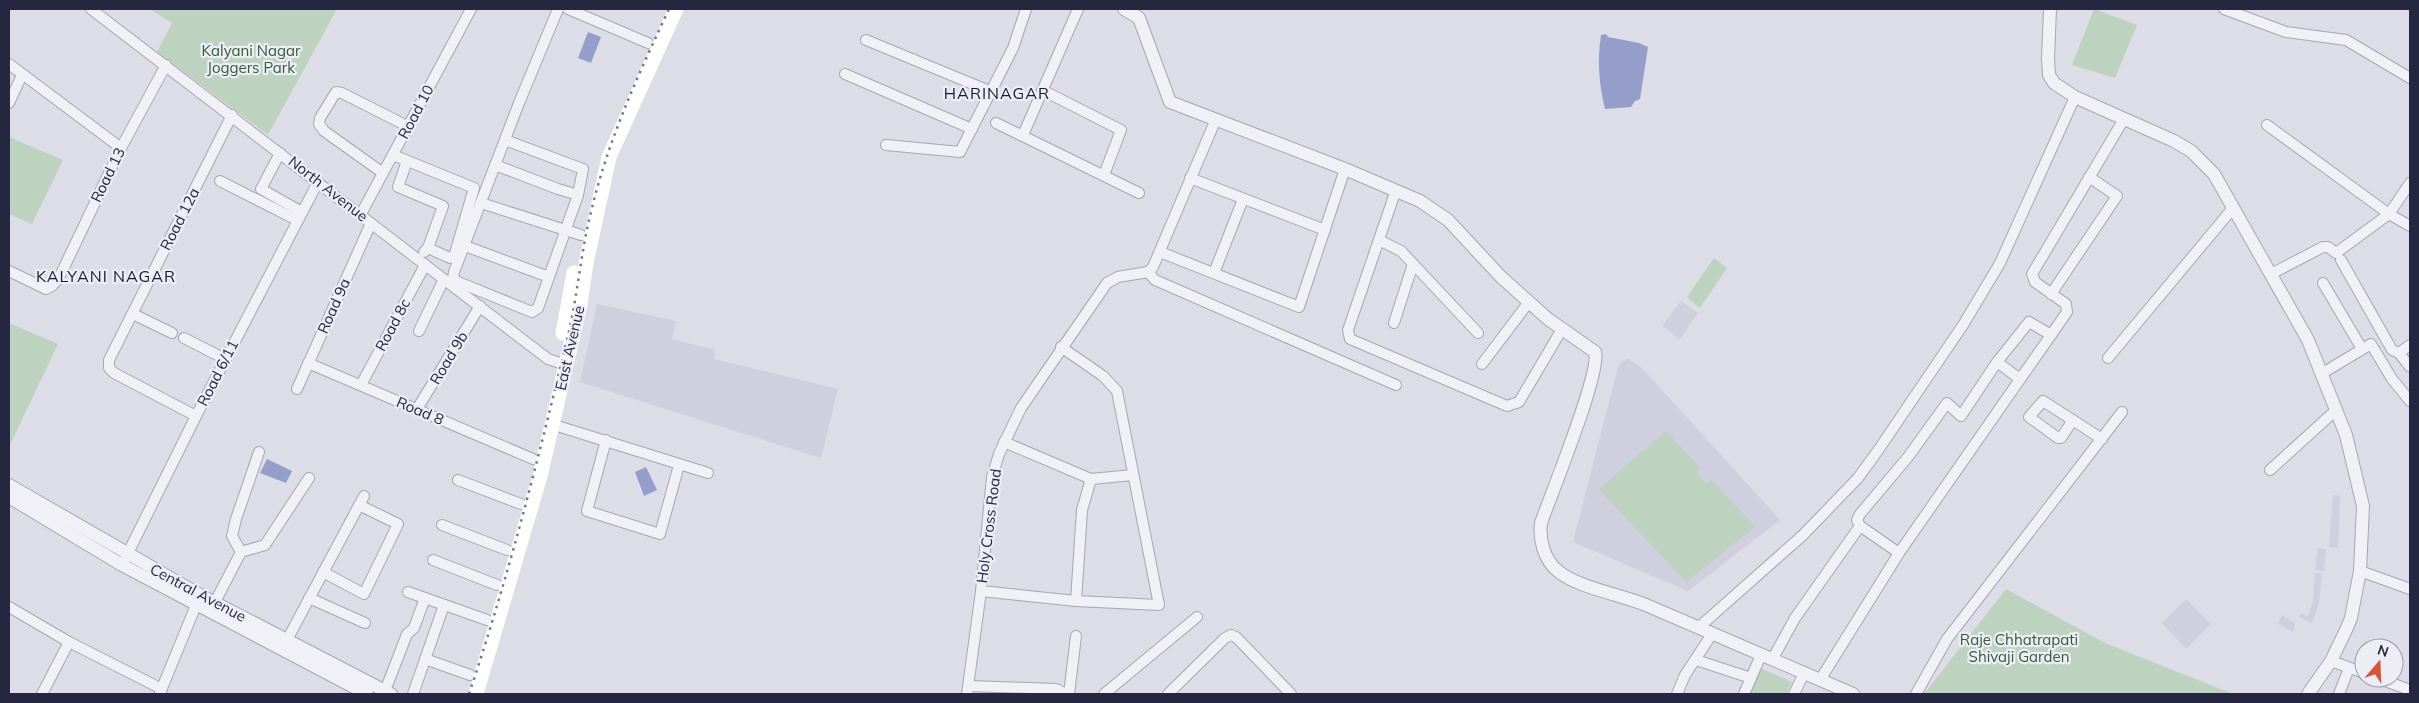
<svg xmlns="http://www.w3.org/2000/svg" width="2419" height="703" font-family="Mulish,sans-serif">
<style>
.built{fill:#cfcfdd}
.green{fill:#bdd2bf}
.water{fill:#959dcb}
.lines{fill:none;stroke-linecap:round;stroke-linejoin:round}
.minor-casing{stroke:#a6a6b5;stroke-width:12}
.tertiary-casing{stroke:#a6a6b5;stroke-width:14}
.minor{stroke:#f0f0f6;stroke-width:10}
.tertiary{stroke:#f0f0f6;stroke-width:12}
.secondary{stroke:#fff;stroke-width:15}
.rail{stroke:#757792;stroke-width:2.5;stroke-dasharray:2.5 5;stroke-linecap:butt}
.labels{text-anchor:middle;stroke-width:4.5;stroke-linejoin:round;paint-order:stroke}
.park-label{font-size:15px;fill:#325c38;stroke:#ecedf5}
.street-label{font-size:15px;fill:#25263f;stroke:#ecedf5}
.neighbourhood-label{font-size:16px;letter-spacing:1px;fill:#181830;stroke:#ecedf5}
</style>
<rect width="100%" height="100%" fill="#dddde8"/>
<g class="built">
<polygon points="1681,301 1698,313 1680,339 1662,326"/>
<polygon points="597,304 676,321 672,339 715,350 714,359 838,389 821,458 580,382"/>
<polygon points="1628,359 1643,369 1780,520 1688,591 1573,542 1618,367 1622,361"/>
<polygon points="2333,495 2340,496 2338,548 2329,547"/>
<polygon points="2318,548 2326,549 2324,572 2315,569"/>
<polygon points="2315,573 2322,573 2319,603 2312,623 2299,617 2300,613 2308,616 2313,601"/>
<polygon points="2186,599 2211,624 2186,649 2162,623"/>
<polygon points="2282,615 2295,623 2293,632 2278,624"/>
</g>
<g class="green">
<polygon points="150,9 337,9 268,135 157,52 172,23"/>
<polygon points="2094,9 2137,25 2115,78 2072,65"/>
<polygon points="9,137 63,160 32,224 9,214"/>
<polygon points="1714,258 1727,268 1700,308 1687,297"/>
<polygon points="9,323 58,344 9,447"/>
<polygon points="1666,431 1700,468 1696,472 1706,484 1711,479 1755,527 1686,582 1599,489"/>
<polygon points="2006,589 2105,643 2233,694 1924,694"/>
<polygon points="1758,667 1792,682 1786,694 1747,694"/>
</g>
<g class="water">
<polygon points="588,32 601,37 591,63 578,58"/>
<path d="M1606,34L1608,37L1639,43L1648,47L1640,99L1635,101L1631,107L1605,109C1599,84 1597,61 1601,35Z"/>
<polygon points="267,459 292,471 286,483 260,473"/>
<polygon points="646,467 657,490 644,496 635,472"/>
</g>
<g class="lines">
<defs>
<g id="minor">
<polyline points="91,9 548,359 566,365"/>
<polyline points="568,9 648,43"/>
<polyline points="2224,9 2286,32 2346,40 2410,78"/>
<polyline points="866,40 992,92"/>
<polyline points="9,64 121,148"/>
<polyline points="845,74 972,129"/>
<polyline points="1042,90 1121,130 1104,175"/>
<polyline points="9,103 22,75"/>
<polyline points="996,123 1139,193"/>
<polyline points="2267,125 2389,214 2410,226"/>
<polyline points="1023,135 1078,9"/>
<polyline points="505,140 583,169 578,195 538,308 532,312 458,282 453,278 454,272 519,103 558,9"/>
<polyline points="886,145 960,152 1013,48 1026,9"/>
<polyline points="280,153 261,189 302,212"/>
<polyline points="393,155 474,188 454,257 450,258 428,248"/>
<polyline points="407,161 398,187 443,206 428,248 424,252"/>
<polyline points="495,165 558,189 578,195"/>
<polyline points="383,173 324,131 319,124 320,118 336,92 342,93 409,127"/>
<polyline points="1190,178 1325,230"/>
<polyline points="220,181 297,220"/>
<polyline points="1396,190 1348,330 1350,339 1507,406 1519,402 1562,329"/>
<polyline points="481,203 581,235"/>
<polyline points="361,214 471,9"/>
<polyline points="1379,240 1401,251 1478,333"/>
<polyline points="465,246 549,277"/>
<polyline points="1160,252 1299,307 1345,169"/>
<polyline points="2341,260 2392,350 2399,353 2410,367"/>
<polyline points="9,271 46,289 52,286 59,278 121,148 166,65"/>
<polyline points="1148,272 1155,280 1396,385"/>
<polyline points="1214,273 1243,199"/>
<polyline points="2271,274 2323,247 2328,247 2336,253 2389,214 2410,183"/>
<polyline points="2323,283 2362,349"/>
<polyline points="2051,294 2117,196 2089,177"/>
<polyline points="133,314 172,333"/>
<polyline points="1394,323 1413,264"/>
<polyline points="419,331 444,279"/>
<polyline points="184,338 225,359"/>
<polyline points="2399,353 2410,345"/>
<polyline points="2108,358 2233,208"/>
<polyline points="1997,362 2020,379"/>
<polyline points="308,363 533,459"/>
<polyline points="1482,364 1529,302"/>
<polyline points="2321,374 2371,344 2392,379 2410,401"/>
<polyline points="361,385 425,265"/>
<polyline points="297,389 371,223"/>
<polyline points="417,409 480,306"/>
<polyline points="196,416 114,373 109,368 109,360 232,115"/>
<polyline points="2073,420 2061,438 2058,438 2029,417 2043,401 2102,439"/>
<polyline points="551,424 708,473"/>
<polyline points="606,440 587,511 660,534 679,465"/>
<polyline points="1004,442 1091,479 1133,475"/>
<polyline points="2270,470 2335,411"/>
<polyline points="458,480 521,504"/>
<polyline points="442,525 507,550"/>
<polyline points="241,552 232,536 236,519 259,452"/>
<polyline points="241,552 265,545 309,478"/>
<polyline points="1899,553 1860,526 1857,520 1860,514 1908,457 1947,403 1961,416 1997,362 2029,322 2051,335"/>
<polyline points="125,559 196,416 318,182"/>
<polyline points="433,560 497,585"/>
<polyline points="2360,571 2410,589"/>
<polyline points="323,572 364,594 398,524 359,505"/>
<polyline points="981,591 1076,601 1159,605 1117,391 1103,376 1061,347"/>
<polyline points="408,592 487,620"/>
<polyline points="309,598 365,623"/>
<polyline points="1076,601 1082,510 1091,479"/>
<polyline points="215,602 241,552"/>
<polyline points="9,607 69,642"/>
<polyline points="1698,628 1803,535 1858,478 1879,449 1963,325 2000,263 2075,97"/>
<polyline points="287,640 364,496"/>
<polyline points="425,659 470,675"/>
<polyline points="1696,660 1751,678"/>
<polyline points="1772,660 1795,618 1860,526"/>
<polyline points="2331,661 2364,673"/>
<polyline points="2377,678 2410,690"/>
<polyline points="1820,680 1899,553 2067,312 2066,304 2035,282 2032,274 2124,119"/>
<polyline points="969,686 1056,689 1066,694"/>
<polyline points="385,691 407,634 414,628 425,598"/>
<polyline points="160,693 199,598"/>
<polyline points="42,694 69,642 162,689"/>
<polyline points="413,694 444,605"/>
<polyline points="967,694 981,591 992,477 999,454 1021,408 1107,283 1118,277 1148,272 1153,267 1216,119"/>
<polyline points="1069,694 1076,636"/>
<polyline points="1104,694 1197,617"/>
<polyline points="1168,694 1225,638 1231,635 1236,637 1291,694"/>
<polyline points="1677,694 1685,675 1712,634"/>
<polyline points="1744,694 1761,655"/>
<polyline points="1794,694 1804,673"/>
<polyline points="1916,694 1947,639 2122,412"/>
<polyline points="2339,694 2349,668"/>
</g>
<g id="tertiary">
<path d="M1124,9L1139,18L1170,102L1345,169L1420,201L1448,220L1501,277L1548,319L1595,352C1601,373 1551,494 1541,523C1539,540 1544,560 1558,571C1576,587 1622,595 1646,605C1715,634 1784,665 1853,694"/>
<polyline points="2050,9 2048,59 2049,75 2054,83 2075,97 2174,141 2191,151 2214,174 2308,340 2346,435 2363,506 2360,571 2351,618 2346,630 2331,661 2308,694"/>
<polyline points="9,485 200,595 391,694"/>
<polyline points="9,497 122,565 367,694"/>
</g>
</defs>
<use href="#minor" class="minor-casing"/>
<use href="#tertiary" class="tertiary-casing"/>
<use href="#minor" class="minor"/>
<use href="#tertiary" class="tertiary"/>
<g class="secondary">
<polyline points="563,333 574,273"/>
<polyline points="476,694 540,476 580,305 586,263 609,157 676,9"/>
</g>
<path class="rail" d="M469,694C509,575 540,453 569,331C578,292 581,251 591,212C608,140 638,75 669,9"/>
</g>
<g class="labels">
<g class="park-label">
<text x="251" y="56">Kalyani Nagar<tspan x="251" dy="17">Joggers Park</tspan></text>
<text x="2019" y="645">Raje Chhatrapati<tspan x="2019" dy="17">Shivaji Garden</tspan></text>
</g>
<g class="street-label">
<text transform="translate(416 112) rotate(-62)" y="5">Road 10</text>
<text transform="translate(108 175) rotate(-64)" y="5">Road 13</text>
<text transform="translate(328 189) rotate(38)" y="5">North Avenue</text>
<text transform="translate(180 219) rotate(-63)" y="5">Road 12a</text>
<text transform="translate(334 306) rotate(-66)" y="5">Road 9a</text>
<text transform="translate(393 325) rotate(-62)" y="5">Road 8c</text>
<text transform="translate(570 348) rotate(-77)" y="5">East Avenue</text>
<text transform="translate(449 358) rotate(-59)" y="5">Road 9b</text>
<text transform="translate(218 373) rotate(-63)" y="5">Road 6/11</text>
<text transform="translate(420 411) rotate(23)" y="5">Road 8</text>
<text transform="translate(989 526) rotate(-83)" y="5">Holy Cross Road</text>
<text transform="translate(198 593) rotate(28)" y="5">Central Avenue</text>
</g>
<g class="neighbourhood-label">
<text x="997" y="99">HARINAGAR</text>
<text x="106" y="282">KALYANI NAGAR</text>
</g>
</g>
<rect width="2419" height="703" fill="none" stroke="#25263f" stroke-width="20"/>
<g transform="translate(2379 663) rotate(19)"><circle r="24" fill="#ecedf5" stroke="#9c9dac"/>
<path d="M0-4L9 19L0 12L-9 19Z" fill="#d65538"/>
<text y="-8" font-size="14" font-weight="bold" text-anchor="middle" fill="#25263f">N</text>
</g>
</svg>
